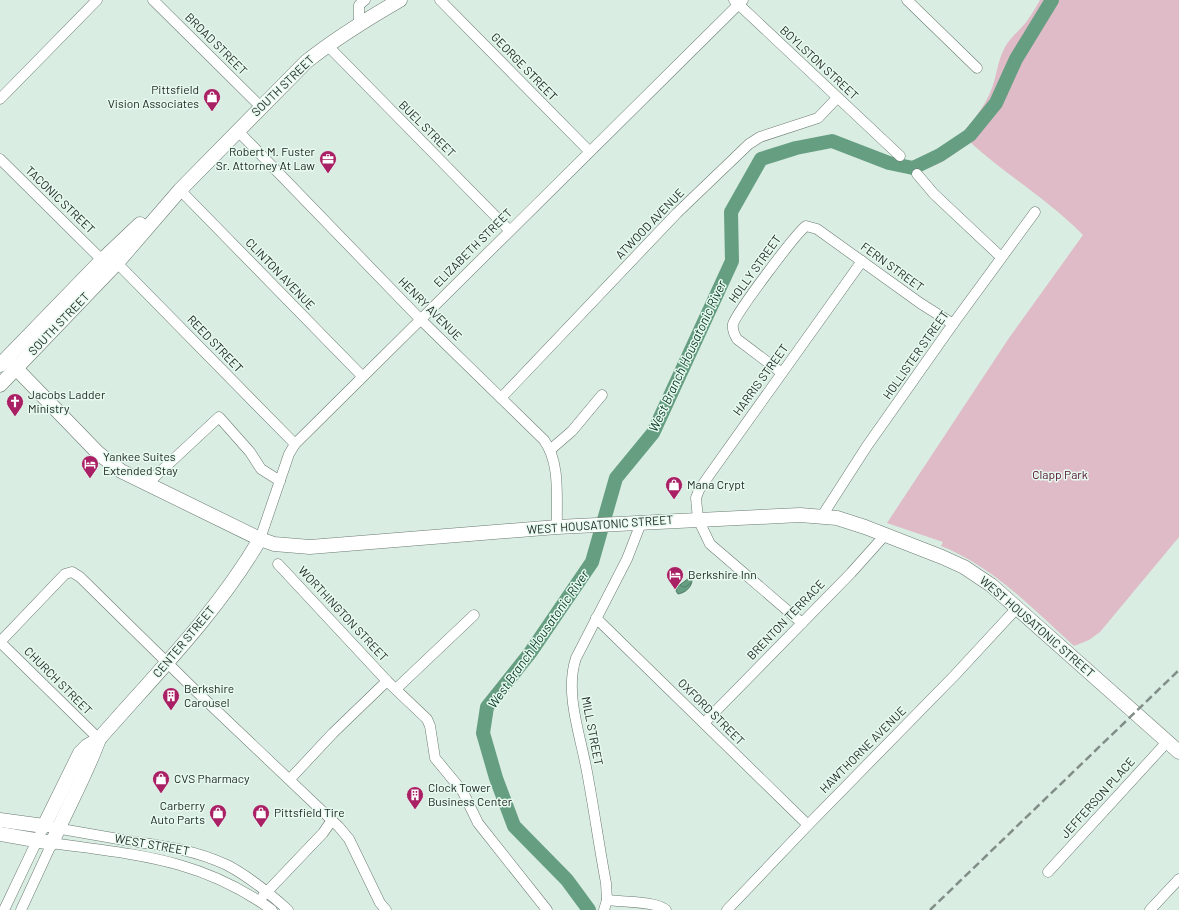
<svg xmlns="http://www.w3.org/2000/svg" width="1179" height="910" font-family="Barlow,sans-serif">
<style>
.park{fill:#dfbac7}
.water{fill:url(#water-waves);stroke:#527c67}
.lines{fill:none;stroke-linecap:round;stroke-linejoin:round}
.river{stroke:#669e82;stroke-width:14}
.minor-casing{stroke:#6a7b72;stroke-width:11}
.highway-casing{stroke:#6a7b72;stroke-width:15}
.minor{stroke:#fff;stroke-width:10}
.highway{stroke:#fff;stroke-width:14}
.rail{stroke:#818e87;stroke-width:2.5;stroke-dasharray:8 4;stroke-linecap:butt}
.labels{text-anchor:middle;stroke-width:3;stroke-linejoin:round;paint-order:stroke}
.street-label{font-size:12px;fill:#242b27;stroke:#e7faef}
.poi-label{font-size:12px;fill:#242b27;stroke:#e7faef;text-anchor:start}
.park-label{font-size:12px;fill:#510d2e;stroke:#e7faef}
.water-label{font-size:13px;font-style:italic;fill:#083926;stroke:#e7faef}
</style>
<defs>
<pattern id="water-waves" width="16" height="10" patternUnits="userSpaceOnUse"><rect width="16" height="10" fill="#669e82"/><path d="M0 5q4-4 8 0t8 0" fill="none" stroke="#54816a"/></pattern>
</defs>
<rect width="100%" height="100%" fill="#daede2"/>
<path class="park" d="M1040,0H1179V537L1100,632L1089,640L1074,646C1033,609 994,567 941,546L943,542L887,523L1009,338L1083,235C1049,200 1006,175 970,142C955,153 943,164 925,169L915,159C944,160 979,118 990,93C997,78 997,61 1005,47C1011,37 1020,30 1027,21C1032,14 1036,7 1040,0Z"/>
<path class="water" d="M689,578L692,580C692,587 685,593 678,594L676,591L677,587Z"/>
<g class="lines">
<polyline class="river" points="589,910 567,880 514,826 496,778 483,733 487,707 530,653 592,562 616,478 653,433 732,261 731,212 761,159 796,148 832,141 889,163 913,168 940,155 970,135 996,103 1016,59 1052,0"/>
<defs>
<g id="minor">
<polyline points="153,0 261,107"/>
<polyline points="440,0 589,151"/>
<polyline points="734,0 900,156"/>
<polyline points="907,0 977,68"/>
<polyline points="359,24 359,5 365,0"/>
<polyline points="327,45 509,230"/>
<polyline points="0,99 97,0"/>
<path d="M238,131L420,319L544,440C561,464 556,498 557,527"/>
<polyline points="0,159 102,260"/>
<polyline points="917,174 934,194 1001,257"/>
<polyline points="180,190 362,376"/>
<polyline points="117,263 295,444"/>
<path d="M782,373L737,339C734,334 732,330 733,324C737,312 796,233 806,226L817,229L920,303L953,324"/>
<polyline points="501,398 677,213 749,144 760,137 818,118 837,98"/>
<polyline points="550,450 572,431 602,395"/>
<polyline points="147,484 219,417 250,452 261,469 280,481"/>
<polyline points="822,516 867,446 953,324 1035,212"/>
<polyline points="260,539 289,454 295,444 743,0"/>
<polyline points="278,564 387,681"/>
<polyline points="596,618 808,825"/>
<polyline points="802,623 710,544 698,519 696,498 699,490 710,474 862,261"/>
<polyline points="0,642 65,574 72,572 80,577 198,693 339,827 349,839 380,903 386,910"/>
<polyline points="0,642 99,739"/>
<polyline points="396,689 474,615"/>
<polyline points="704,723 851,573 885,535"/>
<polyline points="290,779 333,733 387,681 427,719 430,726 435,758 463,792 478,823 547,910"/>
<polyline points="1048,872 1167,742"/>
<polyline points="263,896 323,833 332,820"/>
<path d="M607,900C622,902 656,901 666,910"/>
<path d="M4,910L44,826C72,831 101,836 130,841C165,846 195,850 227,865C250,877 269,893 288,910"/>
<path d="M21,910L52,843C136,855 200,858 272,910"/>
<path d="M604,910L607,900L606,883C599,846 594,809 587,772C581,737 564,693 576,658L627,559L641,523"/>
<polyline points="727,910 808,825 955,675 1017,608"/>
<polyline points="1150,910 1179,879"/>
</g>
<g id="highway">
<polyline points="7,359 98,453 121,471 260,539 274,544 310,547 557,527 800,515 837,518 865,527 942,557 964,567 991,585 1179,752"/>
<polyline points="0,365 102,260 140,224"/>
<path d="M0,385L117,263L180,190L306,62C336,38 367,19 400,0"/>
<path d="M0,820L44,826L80,753L87,746L99,739C155,675 217,613 260,539"/>
<path d="M0,834L52,843C67,808 86,775 99,739"/>
</g>
</defs>
<use href="#minor" class="minor-casing"/>
<use href="#highway" class="highway-casing"/>
<use href="#minor" class="minor"/>
<use href="#highway" class="highway"/>
<polyline class="rail" points="930,910 1179,670"/>
</g>
<defs>
<symbol id="shop-pin" viewBox="-11 -11 22 30"><path d="M0 17L-7.5 6A9.5 9.5 0 1 1 7.5 6Z" fill="#a92065" stroke="#e7faef"/><path d="M-5-2.5h2.3a2.7 3.5 0 0 1 5.4 0H5L5.5 6h-11ZM-1.5-2.5h3a1.5 2.3 0 0 0-3 0Z" fill="#fff"/></symbol>
<symbol id="office-pin" viewBox="-11 -11 22 30"><path d="M0 17L-7.5 6A9.5 9.5 0 1 1 7.5 6Z" fill="#a92065" stroke="#e7faef"/><path d="M-6-3h4V-5.5h4V-3h4V5H-6ZM-1-4.5V-3h2v-1.5ZM-6 0V1H6V0Z" fill="#fff"/></symbol>
<symbol id="church-pin" viewBox="-11 -11 22 30"><path d="M0 17L-7.5 6A9.5 9.5 0 1 1 7.5 6Z" fill="#a92065" stroke="#e7faef"/><path d="M-1.2-6h2.4v3.5h3.3v2.4h-3.3V6h-2.4V-.1h-3.3v-2.4h3.3Z" fill="#fff"/></symbol>
<symbol id="hotel-pin" viewBox="-11 -11 22 30"><path d="M0 17L-7.5 6A9.5 9.5 0 1 1 7.5 6Z" fill="#a92065" stroke="#e7faef"/><path d="M-6-4.5h1.5V1H6V5H4.5V3h-9V5H-6ZM-4 0a1.8 1.8 0 1 1 3.6 0ZM.5 0V-2.5h3Q6-2.5 6 0Z" fill="#fff"/></symbol>
<symbol id="building-pin" viewBox="-11 -11 22 30"><path d="M0 17L-7.5 6A9.5 9.5 0 1 1 7.5 6Z" fill="#a92065" stroke="#e7faef"/><path d="M-4-6H4V6H1V3H-1V6H-4ZM-2.5-4.3h1.7v1.8h-1.7ZM.8-4.3h1.7v1.8H.8ZM-2.5-1h1.7V.8h-1.7ZM.8-1h1.7V.8H.8Z" fill="#fff"/></symbol>
</defs>
<g fill-rule="evenodd">
<use href="#shop-pin" x="202" y="87" width="20" height="27"/>
<use href="#office-pin" x="318" y="149" width="20" height="27"/>
<use href="#church-pin" x="5" y="392" width="20" height="27"/>
<use href="#hotel-pin" x="80" y="454" width="20" height="27"/>
<use href="#shop-pin" x="664" y="475" width="20" height="27"/>
<use href="#hotel-pin" x="665" y="565" width="20" height="27"/>
<use href="#building-pin" x="161" y="686" width="20" height="27"/>
<use href="#shop-pin" x="151" y="769" width="20" height="27"/>
<use href="#building-pin" x="405" y="785" width="20" height="27"/>
<use href="#shop-pin" x="208" y="803" width="20" height="27"/>
<use href="#shop-pin" x="251" y="803" width="20" height="27"/>
</g>
<g class="labels">
<g class="street-label">
<text transform="translate(216 44) rotate(45)" y="4">BROAD STREET</text>
<text transform="translate(819 63) rotate(43)" y="4">BOYLSTON STREET</text>
<text transform="translate(524 67) rotate(46)" y="4">GEORGE STREET</text>
<text transform="translate(283 86) rotate(-44)" y="4">SOUTH STREET</text>
<text transform="translate(427 129) rotate(45)" y="4">BUEL STREET</text>
<text transform="translate(60 200) rotate(44)" y="4">TACONIC STREET</text>
<text transform="translate(650 224) rotate(-46)" y="4">ATWOOD AVENUE</text>
<text transform="translate(473 248) rotate(-45)" y="4">ELIZABETH STREET</text>
<text transform="translate(892 267) rotate(36)" y="4">FERN STREET</text>
<text transform="translate(755 269) rotate(-54)" y="4">HOLLY STREET</text>
<text transform="translate(280 274) rotate(46)" y="4">CLINTON AVENUE</text>
<text transform="translate(430 309) rotate(45)" y="4">HENRY AVENUE</text>
<text transform="translate(59 324) rotate(-46)" y="4">SOUTH STREET</text>
<text transform="translate(215 344) rotate(46)" y="4">REED STREET</text>
<text transform="translate(916 355) rotate(-55)" y="4">HOLLISTER STREET</text>
<text transform="translate(761 380) rotate(-54)" y="4">HARRIS STREET</text>
<text transform="translate(600 525) rotate(-4)" y="4">WEST HOUSATONIC STREET</text>
<text transform="translate(343 614) rotate(47)" y="4">WORTHINGTON STREET</text>
<text transform="translate(786 620) rotate(-46)" y="4">BRENTON TERRACE</text>
<text transform="translate(1037 627) rotate(41)" y="4">WEST HOUSATONIC STREET</text>
<text transform="translate(184 642) rotate(-50)" y="4">CENTER STREET</text>
<text transform="translate(58 681) rotate(45)" y="4">CHURCH STREET</text>
<text transform="translate(711 712) rotate(45)" y="4">OXFORD STREET</text>
<text transform="translate(592 731) rotate(79)" y="4">MILL STREET</text>
<text transform="translate(863 750) rotate(-45)" y="4">HAWTHORNE AVENUE</text>
<text transform="translate(1098 798) rotate(-48)" y="4">JEFFERSON PLACE</text>
<text transform="translate(152 845) rotate(10)" y="4">WEST STREET</text>
</g>
<g class="poi-label">
<text x="199" y="94" text-anchor="end">Pittsfield<tspan x="199" dy="14">Vision Associates</tspan></text>
<text x="315" y="156" text-anchor="end">Robert M. Fuster<tspan x="315" dy="14">Sr. Attorney At Law</tspan></text>
<text x="28" y="399">Jacobs Ladder<tspan x="28" dy="14">Ministry</tspan></text>
<text x="103" y="461">Yankee Suites<tspan x="103" dy="14">Extended Stay</tspan></text>
<text x="687" y="489">Mana Crypt</text>
<text x="688" y="579">Berkshire Inn</text>
<text x="184" y="693">Berkshire<tspan x="184" dy="14">Carousel</tspan></text>
<text x="174" y="783">CVS Pharmacy</text>
<text x="428" y="792">Clock Tower<tspan x="428" dy="14">Business Center</tspan></text>
<text x="205" y="810" text-anchor="end">Carberry<tspan x="205" dy="14">Auto Parts</tspan></text>
<text x="274" y="817">Pittsfield Tire</text>
</g>
<g class="park-label">
<text x="1060" y="479">Clapp Park</text>
</g>
<g class="water-label">
<text transform="translate(687 356) rotate(-65)" y="5">West Branch Housatonic River</text>
<text transform="translate(538 639) rotate(-55)" y="5">West Branch Housatonic River</text>
</g>
</g>
</svg>
